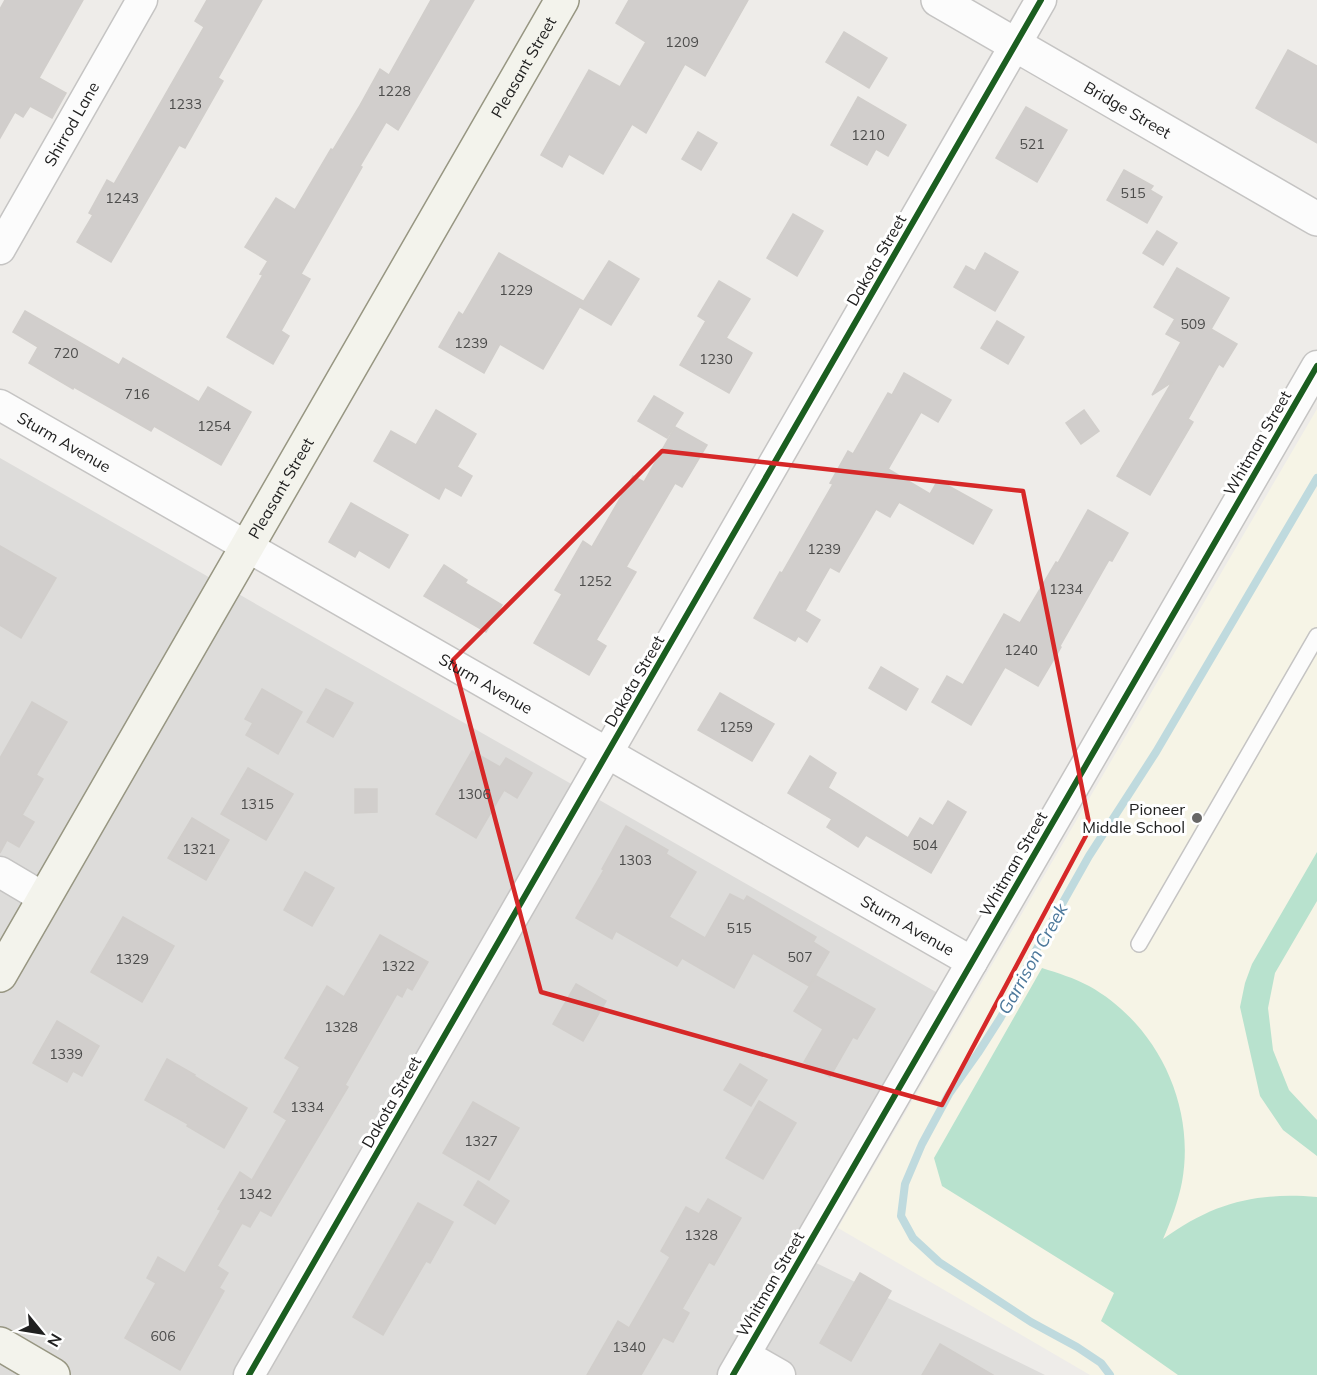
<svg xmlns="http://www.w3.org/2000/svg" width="1317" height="1375" font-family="Mulish,sans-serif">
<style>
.residential{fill:#dddcda}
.education{fill:#f6f4e6}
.pitch{fill:#b8e2ce}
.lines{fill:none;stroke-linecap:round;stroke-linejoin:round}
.stream{stroke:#bfdade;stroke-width:8}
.building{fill:#d1cecc;stroke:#d1cecb;stroke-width:1.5}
.service-casing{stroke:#c5c4c3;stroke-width:18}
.minor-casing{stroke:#c5c4c3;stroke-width:33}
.tertiary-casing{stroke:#c5c4c3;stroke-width:36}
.secondary-casing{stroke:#979682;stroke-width:36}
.service{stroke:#fcfcfc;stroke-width:15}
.minor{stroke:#fcfcfc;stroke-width:30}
.tertiary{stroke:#fcfcfc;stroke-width:33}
.secondary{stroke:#f3f3ec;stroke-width:33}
.cycleway-casing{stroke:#fff;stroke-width:10}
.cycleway{stroke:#1b5e20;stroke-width:6}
.marked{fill:none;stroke:#d62828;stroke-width:4.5;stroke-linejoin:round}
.poi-dot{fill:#686766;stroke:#fff;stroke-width:2}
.labels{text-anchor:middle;stroke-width:6;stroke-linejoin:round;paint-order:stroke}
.number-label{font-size:14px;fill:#4c4c4b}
.street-label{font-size:16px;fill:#202020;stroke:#fff}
.poi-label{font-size:16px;fill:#202020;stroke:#fff;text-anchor:end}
.water-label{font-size:18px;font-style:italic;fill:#4c789b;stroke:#fff}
</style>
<rect width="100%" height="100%" fill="#eeece9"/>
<polygon class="residential" points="0,458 950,1000 802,1256 1045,1375 0,1375"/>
<polygon class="education" points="1317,409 1317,1375 1090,1375 838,1228"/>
<g class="pitch">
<polygon points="1317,852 1317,901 1275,973 1268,1008 1273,1050 1289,1090 1317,1120 1317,1156 1283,1130 1260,1096 1240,1007 1245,983 1252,964"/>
<path d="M1042,968C1058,973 1074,978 1089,986C1157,1024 1196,1105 1182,1182C1178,1202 1171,1221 1163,1239C1213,1203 1255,1192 1317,1197V1375H1178L1101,1321L1114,1293L942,1186L934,1158Z"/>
</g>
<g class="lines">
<polyline class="stream" points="1110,1375 1101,1363 1077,1347 1031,1322 939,1262 913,1238 901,1216 905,1184 922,1144 949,1094 978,1053 1001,1017 1035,952 1089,856 1156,752 1317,478"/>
</g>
<g class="building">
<polygon points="5,0 83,0 39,78 66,93 52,118 30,106 23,117 15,112 0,138 0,9"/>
<polygon points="207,0 262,0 218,78 223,81 185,148 179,145 111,262 77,242 93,215 89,213 107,180 114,184 204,27 195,21"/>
<polygon points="431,0 474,0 398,130 386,122 360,166 362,167 301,274 310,279 281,331 289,336 273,364 227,337 263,275 260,274 268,261 245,247 276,198 295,210 331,149 333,150 359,107 380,69 389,75"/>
<polygon points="629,0 748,0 705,76 685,64 646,133 632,124 603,174 569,154 562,167 541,155 589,70 620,87 646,42 616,23"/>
<polygon points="844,32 887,58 869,88 826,62"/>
<polygon points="1288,50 1317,66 1317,143 1256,108"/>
<polygon points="858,97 906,125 888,156 876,149 867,165 831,145"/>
<polygon points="1026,107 1067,130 1037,182 996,158"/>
<polygon points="698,132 717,143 701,170 682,159"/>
<polygon points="1124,170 1153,186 1150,190 1162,197 1147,223 1107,200"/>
<polygon points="793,214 823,231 797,276 767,258"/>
<polygon points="1157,231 1177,243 1163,265 1143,253"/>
<polygon points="499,253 583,301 543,369 500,344 484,373 439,347 459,312 463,315"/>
<polygon points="985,253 1018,272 995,311 954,287 966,266 975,271"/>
<polygon points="609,261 639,279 611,325 580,307"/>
<polygon points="1177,268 1229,298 1211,329 1237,344 1223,367 1219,364 1188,419 1193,422 1150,495 1117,476 1172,382 1152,395 1181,342 1166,334 1175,319 1154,307"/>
<polygon points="719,281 750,299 726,338 752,353 729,393 680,365 706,321 698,316"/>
<polygon points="25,311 119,365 123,358 199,402 208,387 251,412 221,465 154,426 151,431 74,387 73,389 29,363 38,347 13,332"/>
<polygon points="997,321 1024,337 1008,364 981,348"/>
<polygon points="904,373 951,400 938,422 921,412 888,469 930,494 938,480 992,510 973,544 899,502 890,517 876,509 839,572 830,567 805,611 820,620 807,642 798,636 795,641 754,618 780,572 782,573 833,484 830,483 848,451 853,454 888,393 892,395"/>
<polygon points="654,396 683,413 667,438 638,421"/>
<polygon points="436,410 476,434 457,467 472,476 461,496 445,487 439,499 374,461 391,431 416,445"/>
<polygon points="1084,410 1099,431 1081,444 1066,423"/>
<polygon points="675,427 707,445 682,487 675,483 626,567 636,572 596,640 606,646 589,675 534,643 562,594 555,590 583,541 592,547 633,476 644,482"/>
<polygon points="351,503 408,535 389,568 359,550 355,557 329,542"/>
<polygon points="1088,510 1128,533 1112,561 1109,560 1060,646 1061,647 1038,686 1005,667 971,725 932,702 947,676 963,685 1004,614 1020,623 1056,562 1058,563"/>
<polygon points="0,546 56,578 21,638 0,625"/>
<polygon points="444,565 467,580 465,583 502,605 486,632 424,596"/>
<polygon points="881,667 918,689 906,710 869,688"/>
<polygon points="262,689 302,712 278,754 246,735 253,723 245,719"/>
<polygon points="326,689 353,703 333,737 307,722"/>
<polygon points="720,693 774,724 752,761 698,730"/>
<polygon points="32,702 67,722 36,775 43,779 22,815 34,822 19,847 7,840 0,853 0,758"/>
<polygon points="472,751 500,767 506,758 532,773 517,798 504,790 476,838 436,814"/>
<polygon points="810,756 836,773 828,788 908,838 920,818 933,826 948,801 966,812 931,873 866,835 858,847 827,827 832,819 788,793"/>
<polygon points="248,768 293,794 266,840 221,814"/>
<polygon points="355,789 377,789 377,812 355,813"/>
<polygon points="192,818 229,840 206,880 168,858"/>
<polygon points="626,826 668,850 666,854 696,872 669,917 705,938 730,894 744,901 747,896 816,937 813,942 829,952 809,986 753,953 734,988 682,958 677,966 616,931 612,939 576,918 604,870 602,869"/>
<polygon points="305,872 334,888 312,926 284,910"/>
<polygon points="123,917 174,946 142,1002 91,972"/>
<polygon points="380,935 428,962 412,990 407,987 402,997 397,994 345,1085 348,1087 271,1216 260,1210 250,1227 242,1223 217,1266 228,1273 219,1288 224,1291 180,1370 125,1338 156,1283 147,1278 158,1257 185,1273 221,1210 218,1209 240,1172 252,1180 287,1120 274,1112 300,1067 285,1058 327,986 344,997"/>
<polygon points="816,976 875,1009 857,1039 853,1037 830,1077 804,1062 823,1029 794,1011"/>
<polygon points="576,984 606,1001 583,1041 553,1024"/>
<polygon points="57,1021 99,1046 82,1076 73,1071 67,1082 33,1063"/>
<polygon points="167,1059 195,1075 194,1076 247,1108 224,1148 187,1126 188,1124 145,1100"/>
<polygon points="740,1064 767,1080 751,1106 724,1090"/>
<polygon points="759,1101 796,1123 763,1179 726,1158"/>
<polygon points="473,1102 519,1128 489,1180 443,1153"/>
<polygon points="478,1181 509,1201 495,1224 464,1205"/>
<polygon points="708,1199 741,1218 714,1265 709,1262 682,1309 689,1313 673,1342 663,1337 641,1375 587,1375 618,1321 629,1328 670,1257 661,1251 686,1207 699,1214"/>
<polygon points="418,1203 453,1222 430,1263 426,1261 383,1335 353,1317"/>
<polygon points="860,1273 891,1291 851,1361 820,1343"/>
<polygon points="940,1344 993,1375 922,1375"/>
</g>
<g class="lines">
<defs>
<polyline id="service" points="1139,944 1317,636"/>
<g id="minor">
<path id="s1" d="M0,249L142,0"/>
<path id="s2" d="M0,405L972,962"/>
<polyline points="0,872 44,898"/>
<polyline points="745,1355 780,1375"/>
<polyline points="249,1375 1041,0"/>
<polyline points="733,1375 1317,366"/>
</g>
<g id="tertiary">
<path id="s3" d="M938,0L1317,219"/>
</g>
<g id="secondary">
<path id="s4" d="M0,975L562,0"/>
<polyline points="0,1344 53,1375"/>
</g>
</defs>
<use href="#service" class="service-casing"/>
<use href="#minor" class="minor-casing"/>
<use href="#tertiary" class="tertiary-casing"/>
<use href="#secondary" class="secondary-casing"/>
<use href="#service" class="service"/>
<use href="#minor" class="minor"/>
<use href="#tertiary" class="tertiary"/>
<use href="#secondary" class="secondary"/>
<defs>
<g id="cycleway">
<polyline points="249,1375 1041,0"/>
<polyline points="733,1375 1317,366"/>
</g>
</defs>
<use href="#cycleway" class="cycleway-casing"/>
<use href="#cycleway" class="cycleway"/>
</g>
<path class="marked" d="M662,451L1023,491L1090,828L942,1105L541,992L453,660Z"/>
<circle class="poi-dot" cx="1197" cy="818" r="6"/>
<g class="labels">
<g class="number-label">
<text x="682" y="47">1209</text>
<text x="394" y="96">1228</text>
<text x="185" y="109">1233</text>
<text x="868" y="140">1210</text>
<text x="1032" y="149">521</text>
<text x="1133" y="198">515</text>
<text x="122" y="203">1243</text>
<text x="516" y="295">1229</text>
<text x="1193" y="329">509</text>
<text x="471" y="348">1239</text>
<text x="66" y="358">720</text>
<text x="716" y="364">1230</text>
<text x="137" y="399">716</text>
<text x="214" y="431">1254</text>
<text x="824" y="554">1239</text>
<text x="595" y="586">1252</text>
<text x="1066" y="594">1234</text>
<text x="1021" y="655">1240</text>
<text x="736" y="732">1259</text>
<text x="474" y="799">1306</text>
<text x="257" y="809">1315</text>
<text x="925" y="850">504</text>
<text x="199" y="854">1321</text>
<text x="635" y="865">1303</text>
<text x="739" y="933">515</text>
<text x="800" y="962">507</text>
<text x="132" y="964">1329</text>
<text x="398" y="971">1322</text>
<text x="341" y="1032">1328</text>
<text x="66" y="1059">1339</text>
<text x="307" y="1112">1334</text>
<text x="481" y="1146">1327</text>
<text x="255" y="1199">1342</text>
<text x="701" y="1240">1328</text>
<text x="163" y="1341">606</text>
<text x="629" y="1352">1340</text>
</g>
<g class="street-label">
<text dy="6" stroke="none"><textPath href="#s4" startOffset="1048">Pleasant Street</textPath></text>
<text dy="6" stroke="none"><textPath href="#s3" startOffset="219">Bridge Street</textPath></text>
<text dy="6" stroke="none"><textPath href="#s1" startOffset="144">Shirrod Lane</textPath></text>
<text transform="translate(876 260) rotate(-60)" y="6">Dakota Street</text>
<text dy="6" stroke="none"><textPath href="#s2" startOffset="74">Sturm Avenue</textPath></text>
<text transform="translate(1257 443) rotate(-60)" y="6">Whitman Street</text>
<text dy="6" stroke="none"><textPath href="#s4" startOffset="562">Pleasant Street</textPath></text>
<text transform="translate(634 681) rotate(-60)" y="6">Dakota Street</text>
<text dy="6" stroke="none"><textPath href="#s2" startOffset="560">Sturm Avenue</textPath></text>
<text transform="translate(1013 864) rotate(-60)" y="6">Whitman Street</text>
<text dy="6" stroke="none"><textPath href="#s2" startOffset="1046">Sturm Avenue</textPath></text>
<text transform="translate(391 1102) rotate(-60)" y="6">Dakota Street</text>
<text transform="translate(770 1284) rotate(-60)" y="6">Whitman Street</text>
</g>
<g class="poi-label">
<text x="1185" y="815">Pioneer<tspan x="1185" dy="18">Middle School</tspan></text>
</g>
<g class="water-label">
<text transform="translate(1033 959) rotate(-61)" y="6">Garrison Creek</text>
</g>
</g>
<g transform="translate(42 1333) rotate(120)" stroke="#ffffff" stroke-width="4.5" paint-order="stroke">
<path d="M0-4.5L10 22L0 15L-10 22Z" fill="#202020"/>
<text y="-9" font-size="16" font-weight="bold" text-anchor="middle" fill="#202020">N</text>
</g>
</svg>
